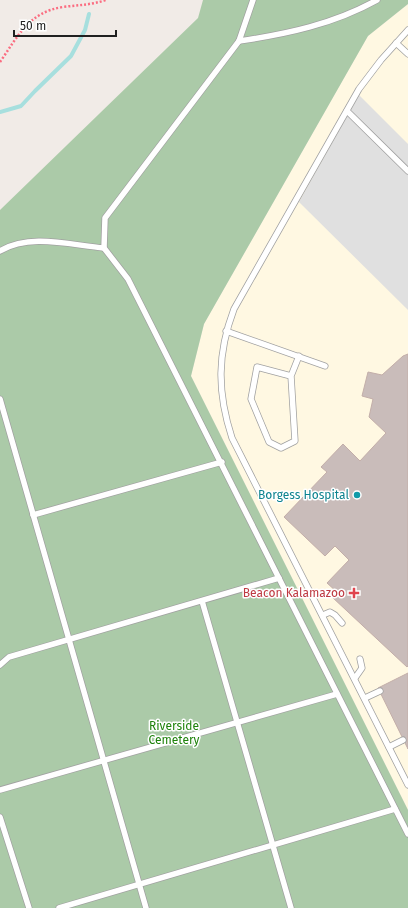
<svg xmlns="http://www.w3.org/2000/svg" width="408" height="908" font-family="'Fira Sans',sans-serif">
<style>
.education{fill:#fff8e2}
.cemetery{fill:#abcaa8}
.parking{fill:#e0e0e0}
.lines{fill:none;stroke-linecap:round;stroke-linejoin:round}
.stream{stroke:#a7dfde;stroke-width:4}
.building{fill:#c9bcba;stroke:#c3aea9}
.lane-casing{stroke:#a1a1a1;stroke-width:7}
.path{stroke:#fb6d81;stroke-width:2.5;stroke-dasharray:2 2;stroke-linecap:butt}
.lane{stroke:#fff;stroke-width:5.5}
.culture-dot{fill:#0f9aa8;stroke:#fff;stroke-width:1.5}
.health-dot{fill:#e0444e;stroke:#fff;stroke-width:1.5}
.labels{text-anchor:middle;stroke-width:3;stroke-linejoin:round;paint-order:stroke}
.culture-label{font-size:12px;fill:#0d838f;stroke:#fff;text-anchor:end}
.health-label{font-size:12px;fill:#be3a42;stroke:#fff;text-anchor:end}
.park-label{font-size:12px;fill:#1e820b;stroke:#fff}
</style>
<rect width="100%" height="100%" fill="#f1ebe7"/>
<polygon class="education" points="408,4 408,810 191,376 204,324 368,36"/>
<polygon class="cemetery" points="203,0 408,0 408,4 368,36 204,324 191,376 408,810 408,908 0,908 0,210 198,18"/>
<polygon class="parking" points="359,95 408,144 408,310 299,202"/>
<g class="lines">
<polyline class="stream" points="0,112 21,106 35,91 71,56 85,30 89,14"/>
</g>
<g class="building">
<polygon points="408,354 408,666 407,667 332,597 337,592 327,583 349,560 335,546 325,556 284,517 327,472 321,467 343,444 360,461 386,433 369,417 373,399 362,396 368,372 382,375 403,356"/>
<polygon points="408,673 408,749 378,688"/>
</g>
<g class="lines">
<defs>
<g id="lane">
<polyline points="253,0 239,41 105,218 104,248 128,279 408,834"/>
<path d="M408,30L381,60L359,89L234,309C217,354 217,392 232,438L408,785"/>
<path d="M239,41C287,34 334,24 377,0"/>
<polyline points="396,43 408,54"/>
<polyline points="347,111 408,171"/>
<path d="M0,251C30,233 70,245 104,248"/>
<polyline points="226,331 325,366"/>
<polyline points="291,376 257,367 251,399 269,442 281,448 295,441 291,376 299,356"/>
<polyline points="0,399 146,908"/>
<polyline points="33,515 222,462"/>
<polyline points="202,601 291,908"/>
<polyline points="323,615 330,612 335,615 342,623"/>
<polyline points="0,665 9,657 279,578"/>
<polyline points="355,678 362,668 360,659"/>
<polyline points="365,698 380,691"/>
<polyline points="389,747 403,740"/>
<polyline points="0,790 337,694"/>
<polyline points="0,817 29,908"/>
<polyline points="59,908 395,809"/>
</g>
</defs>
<use href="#lane" class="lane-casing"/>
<path class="path" d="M0,62C18,36 29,12 63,7C78,5 91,5 106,0"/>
<use href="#lane" class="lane"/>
</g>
<circle class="culture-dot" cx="357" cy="495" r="4"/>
<path class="health-dot" d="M352 587h4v4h4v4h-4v4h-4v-4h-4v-4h4z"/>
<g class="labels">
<g class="culture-label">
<text x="349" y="499">Borgess Hospital</text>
</g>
<g class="health-label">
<text x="345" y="597">Beacon Kalamazoo</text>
</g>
<g class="park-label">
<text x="174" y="730">Riverside<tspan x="174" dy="14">Cemetery</tspan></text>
</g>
</g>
<path d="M14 30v6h102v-6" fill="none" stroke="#202020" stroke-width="2"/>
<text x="20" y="30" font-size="12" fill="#202020" stroke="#ffffff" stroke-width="3" paint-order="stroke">50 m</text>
</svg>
